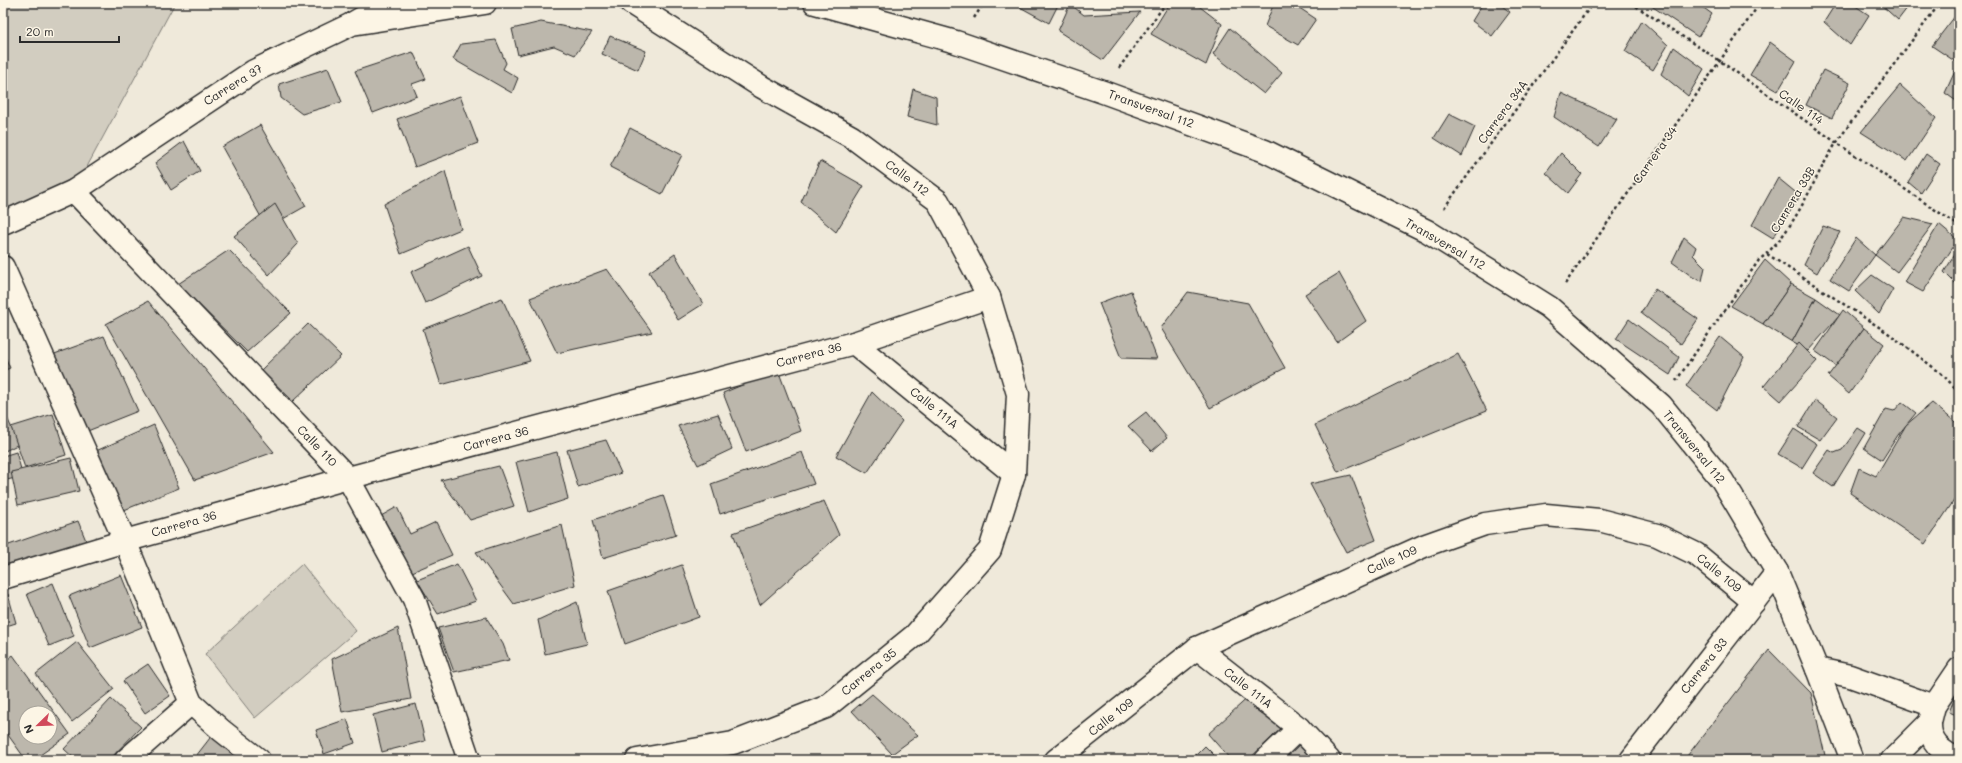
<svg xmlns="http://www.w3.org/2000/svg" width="1962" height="763" font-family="Mali,sans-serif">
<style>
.green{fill:#d2cdc0;stroke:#7e7c76}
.building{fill:#bcb7ac;stroke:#2b2b2b;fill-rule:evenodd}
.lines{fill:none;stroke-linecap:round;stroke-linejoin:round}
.minor-casing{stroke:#2b2b2b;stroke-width:25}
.secondary-casing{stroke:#2b2b2b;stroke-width:25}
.path{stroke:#2b2b2b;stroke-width:2.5;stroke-dasharray:3 3;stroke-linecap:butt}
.minor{stroke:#fcf5e5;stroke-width:22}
.secondary{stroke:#fcf5e5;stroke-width:22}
.labels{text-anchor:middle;stroke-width:3;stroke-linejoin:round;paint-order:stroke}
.street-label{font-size:12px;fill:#2b2b2b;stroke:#fcf5e5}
</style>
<rect width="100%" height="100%" fill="#efe9da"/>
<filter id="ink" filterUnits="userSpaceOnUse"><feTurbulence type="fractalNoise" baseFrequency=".025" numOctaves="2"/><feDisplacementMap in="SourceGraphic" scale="8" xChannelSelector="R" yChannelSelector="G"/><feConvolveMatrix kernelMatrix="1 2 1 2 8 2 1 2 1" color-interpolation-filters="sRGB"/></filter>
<g filter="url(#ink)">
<g class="green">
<polygon points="3,3 175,3 74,191 3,223"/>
<polygon points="302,564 356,631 255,718 205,654"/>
</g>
<g class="building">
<polygon points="1022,3 1059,3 1049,23 1020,7"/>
<polygon points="1170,3 1195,3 1222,24 1206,65 1151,34"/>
<polygon points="1274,3 1292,3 1316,19 1298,45 1265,26"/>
<polygon points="1483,3 1498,3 1510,12 1492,36 1472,21"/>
<polygon points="1647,3 1697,3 1712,14 1698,37"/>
<polygon points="1836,3 1851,3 1869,15 1850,45 1824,22"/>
<polygon points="1879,3 1911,3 1898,20"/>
<polygon points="1070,4 1084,15 1140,12 1103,60 1058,31"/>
<polygon points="1959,11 1959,64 1932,46"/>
<polygon points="1642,21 1668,45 1653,70 1625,51"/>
<polygon points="541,22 592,32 575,55 554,46 518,55 512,29"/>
<polygon points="1230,28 1282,73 1264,94 1213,54"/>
<polygon points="610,36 646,51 638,70 602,54"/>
<polygon points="496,40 506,63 503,69 518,78 512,93 453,59 461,44"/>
<polygon points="1770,42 1796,61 1778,91 1750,75"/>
<polygon points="1674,47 1704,69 1688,96 1661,74"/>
<polygon points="413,52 426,79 412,84 417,96 373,113 355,71"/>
<polygon points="328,68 342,102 302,114 281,98 279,84"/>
<polygon points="1956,69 1959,71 1959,103 1945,93"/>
<polygon points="1823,70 1850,83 1832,118 1806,105"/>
<polygon points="1900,85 1936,118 1907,161 1861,132"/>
<polygon points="913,89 936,97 937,125 907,117"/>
<polygon points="1561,93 1617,119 1599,147 1554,117"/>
<polygon points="460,96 478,143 415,167 397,119"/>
<polygon points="1449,114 1475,127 1462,156 1434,138"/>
<polygon points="260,125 306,206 267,228 222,147"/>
<polygon points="630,128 682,155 662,194 610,167"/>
<polygon points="184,141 200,171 171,190 155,163"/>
<polygon points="1561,153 1582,174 1568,193 1546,173"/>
<polygon points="1926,154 1940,164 1921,193 1908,182"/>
<polygon points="820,161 864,186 836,232 801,202"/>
<polygon points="445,171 461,229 401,254 384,204"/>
<polygon points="1778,178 1800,196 1773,238 1752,225"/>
<polygon points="275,204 298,244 269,275 234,236"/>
<polygon points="1904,217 1933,224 1897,272 1875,255"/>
<polygon points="1939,224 1958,240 1923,292 1904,282"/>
<polygon points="1823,226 1840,232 1817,273 1804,265"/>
<polygon points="1684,237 1696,247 1693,255 1705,267 1702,281 1694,278 1672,262"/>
<polygon points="1856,238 1875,255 1849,291 1830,279"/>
<polygon points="468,246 482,276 425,303 411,272"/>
<polygon points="1959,248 1959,287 1944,272"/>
<polygon points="229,250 291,313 247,352 178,284"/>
<polygon points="675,254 703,304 678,320 649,272"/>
<polygon points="1765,260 1791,284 1763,324 1731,306"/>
<polygon points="607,269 652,332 557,353 530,298"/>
<polygon points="1339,273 1366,321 1337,342 1305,294"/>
<polygon points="1872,275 1893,289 1879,314 1855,291"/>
<polygon points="1791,284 1816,298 1792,342 1763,324"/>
<polygon points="1655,289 1698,319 1681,344 1641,313"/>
<polygon points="1131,291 1157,359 1121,358 1099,303"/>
<polygon points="1188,292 1248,303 1285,368 1210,408 1161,328"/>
<polygon points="502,298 530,361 441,385 423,329"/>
<polygon points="1816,298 1840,315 1808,351 1792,342"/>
<polygon points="148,301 274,452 195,480 106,324"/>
<polygon points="1843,310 1864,328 1836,366 1815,351"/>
<polygon points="1629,319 1679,357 1670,375 1616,339"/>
<polygon points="308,324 341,356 293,401 261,370"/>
<polygon points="1864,328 1884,344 1849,394 1828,376"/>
<polygon points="104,336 138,411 85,432 49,356"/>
<polygon points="1720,337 1744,357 1717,410 1686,386"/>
<polygon points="1799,343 1817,361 1781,401 1764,386"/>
<polygon points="3,352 10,368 3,371"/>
<polygon points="1458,354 1487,411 1338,472 1315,425"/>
<polygon points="778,370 801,431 746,452 723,393"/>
<polygon points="872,392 902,421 867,473 836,456"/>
<polygon points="1815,400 1837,417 1820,440 1798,427"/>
<polygon points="1902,402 1916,413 1898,435 1882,460 1864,448 1886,409 1894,411"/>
<polygon points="1932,403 1959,425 1959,493 1925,544 1850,493 1859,468 1876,476 1906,425"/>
<polygon points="3,409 19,444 3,452"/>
<polygon points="1146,412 1167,438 1152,451 1128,426"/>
<polygon points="53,414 66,455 25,468 11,427"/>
<polygon points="718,414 732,449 698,465 678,426"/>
<polygon points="154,425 179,488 124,510 96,451"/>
<polygon points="1858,428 1866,433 1833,487 1813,473 1829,450 1834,453 1842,450"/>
<polygon points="1794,429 1817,444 1802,468 1778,454"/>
<polygon points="606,440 621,473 578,487 567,450"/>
<polygon points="16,452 23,476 3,481 3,456"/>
<polygon points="557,452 568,499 529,512 516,462"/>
<polygon points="802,452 814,484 720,514 711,484"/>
<polygon points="71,458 79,491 18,505 11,472"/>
<polygon points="499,466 514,506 470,520 441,480"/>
<polygon points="1351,475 1376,540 1346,552 1310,484"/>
<polygon points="663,495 676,535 603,558 593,520"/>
<polygon points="824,501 839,535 760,605 733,533"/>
<polygon points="397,507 410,534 436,522 452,555 412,572 381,516"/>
<polygon points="78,521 87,543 3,572 3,547"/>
<polygon points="562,525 575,585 514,604 476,552"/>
<polygon points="457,564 476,601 438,614 417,580"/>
<polygon points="682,565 699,617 625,644 608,591"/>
<polygon points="121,575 142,627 90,648 69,596"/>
<polygon points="53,583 74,636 49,646 27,594"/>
<polygon points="8,594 16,623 3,627 3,596"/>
<polygon points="577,602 587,644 545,654 538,620"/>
<polygon points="486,617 503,644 509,660 454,672 438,628"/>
<polygon points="398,628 411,699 342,712 332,659"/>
<polygon points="77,642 114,689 72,722 36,674"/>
<polygon points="1769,650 1811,693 1826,760 1684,760"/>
<path d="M13,655L70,734L33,760H26L3,728V663ZM26,713H50V737H26Z"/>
<polygon points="148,664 170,696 145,713 123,681"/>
<polygon points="1959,687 1959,716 1949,712"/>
<polygon points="872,694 918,735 892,754 852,711"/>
<polygon points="1252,694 1283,727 1248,760 1231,760 1208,734"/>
<polygon points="111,699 141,727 109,760 76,760 64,749"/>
<polygon points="416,704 425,741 382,752 373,715"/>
<polygon points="347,719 355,743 324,754 316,730"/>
<polygon points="217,729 255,760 201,760 196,756"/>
<polygon points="1301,738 1323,760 1279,760"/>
<polygon points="1205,746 1219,760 1191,760"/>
</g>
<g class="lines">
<defs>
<g id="minor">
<polyline points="631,3 762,87 852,137 938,201 989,297 1018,394 1014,474 990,550 915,635 826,707 733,743 637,760"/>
<polyline points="353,23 388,3"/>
<polyline points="74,191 348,478 414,599 469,760"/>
<polyline points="3,267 125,541 191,703 221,730 259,760"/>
<polyline points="854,343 1014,474"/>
<polyline points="3,578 125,541 348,478 854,343 989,297"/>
<polyline points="1197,648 1299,728 1329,760"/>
<polyline points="1817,669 1850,676 1934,706"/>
<path d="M1930,722C1929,743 1941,751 1959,760"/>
<polyline points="126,760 191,703"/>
<polyline points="1056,760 1197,648 1426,545 1485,524 1546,515 1599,520 1657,535 1696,554 1754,602"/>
<polyline points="1266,760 1299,728"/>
<polyline points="1631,760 1777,572"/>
<polyline points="1892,760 1930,722 1934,706 1959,669"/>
</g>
<g id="secondary">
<polyline points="815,3 956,42 1103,92 1265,151 1427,231 1549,307 1661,405 1722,480 1777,572 1817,669 1852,760"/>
<polyline points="3,223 74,191 254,71 352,24 485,3"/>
</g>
</defs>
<use href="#minor" class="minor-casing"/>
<use href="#secondary" class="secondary-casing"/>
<g class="path">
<polyline points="1631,3 1720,61 1837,143 1959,226"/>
<polyline points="974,18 984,3"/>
<polyline points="1119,68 1166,3"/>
<polyline points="1444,208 1593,3"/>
<polyline points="1957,224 1959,221"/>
<polyline points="1767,254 1888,333 1942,374 1959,392"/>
<polyline points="1565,284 1760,3"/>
<path d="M1676,381L1759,260C1797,230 1811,181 1837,142C1870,95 1906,49 1940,3"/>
</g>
<use href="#minor" class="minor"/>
<use href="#secondary" class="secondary"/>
</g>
</g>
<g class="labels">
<g class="street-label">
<text transform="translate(233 85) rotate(-32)" y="4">Carrera 37</text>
<text transform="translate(1801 107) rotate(35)" y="4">Calle 114</text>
<text transform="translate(1151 109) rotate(20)" y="4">Transversal 112</text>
<text transform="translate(1503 112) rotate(-54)" y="4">Carrera 34A</text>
<text transform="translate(1655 155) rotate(-55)" y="4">Carrera 34</text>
<text transform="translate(907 178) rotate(37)" y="4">Calle 112</text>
<text transform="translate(1793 200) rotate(-59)" y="4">Carrera 33B</text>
<text transform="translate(1445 244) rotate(30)" y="4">Transversal 112</text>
<text transform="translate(809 355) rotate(-15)" y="4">Carrera 36</text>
<text transform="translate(934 408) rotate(39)" y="4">Calle 111A</text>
<text transform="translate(496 439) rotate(-15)" y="4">Carrera 36</text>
<text transform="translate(317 446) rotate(46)" y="4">Calle 110</text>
<text transform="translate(1694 447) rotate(51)" y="4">Transversal 112</text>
<text transform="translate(184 524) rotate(-16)" y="4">Carrera 36</text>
<text transform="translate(1392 560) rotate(-24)" y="4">Calle 109</text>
<text transform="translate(1719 573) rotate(39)" y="4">Calle 109</text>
<text transform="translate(1704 666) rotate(-52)" y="4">Carrera 33</text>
<text transform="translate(869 672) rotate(-39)" y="4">Carrera 35</text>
<text transform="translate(1248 688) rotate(38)" y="4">Calle 111A</text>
<text transform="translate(1111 717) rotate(-38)" y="4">Calle 109</text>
</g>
</g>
<rect width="1962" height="763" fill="none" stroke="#fcf5e5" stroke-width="16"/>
<rect x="8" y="8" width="1946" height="747" fill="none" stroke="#2b2b2b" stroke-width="1.5" filter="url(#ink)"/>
<g transform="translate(38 725) rotate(247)"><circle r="19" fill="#fcf5e5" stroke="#a8a49b"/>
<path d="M0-3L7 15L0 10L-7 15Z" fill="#d1495b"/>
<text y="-6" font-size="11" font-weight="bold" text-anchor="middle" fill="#2b2b2b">N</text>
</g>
<path d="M20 36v6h99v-6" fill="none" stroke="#2b2b2b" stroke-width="2"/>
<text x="26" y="36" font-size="12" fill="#2b2b2b" stroke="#fcf5e5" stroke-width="3" paint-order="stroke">20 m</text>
</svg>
